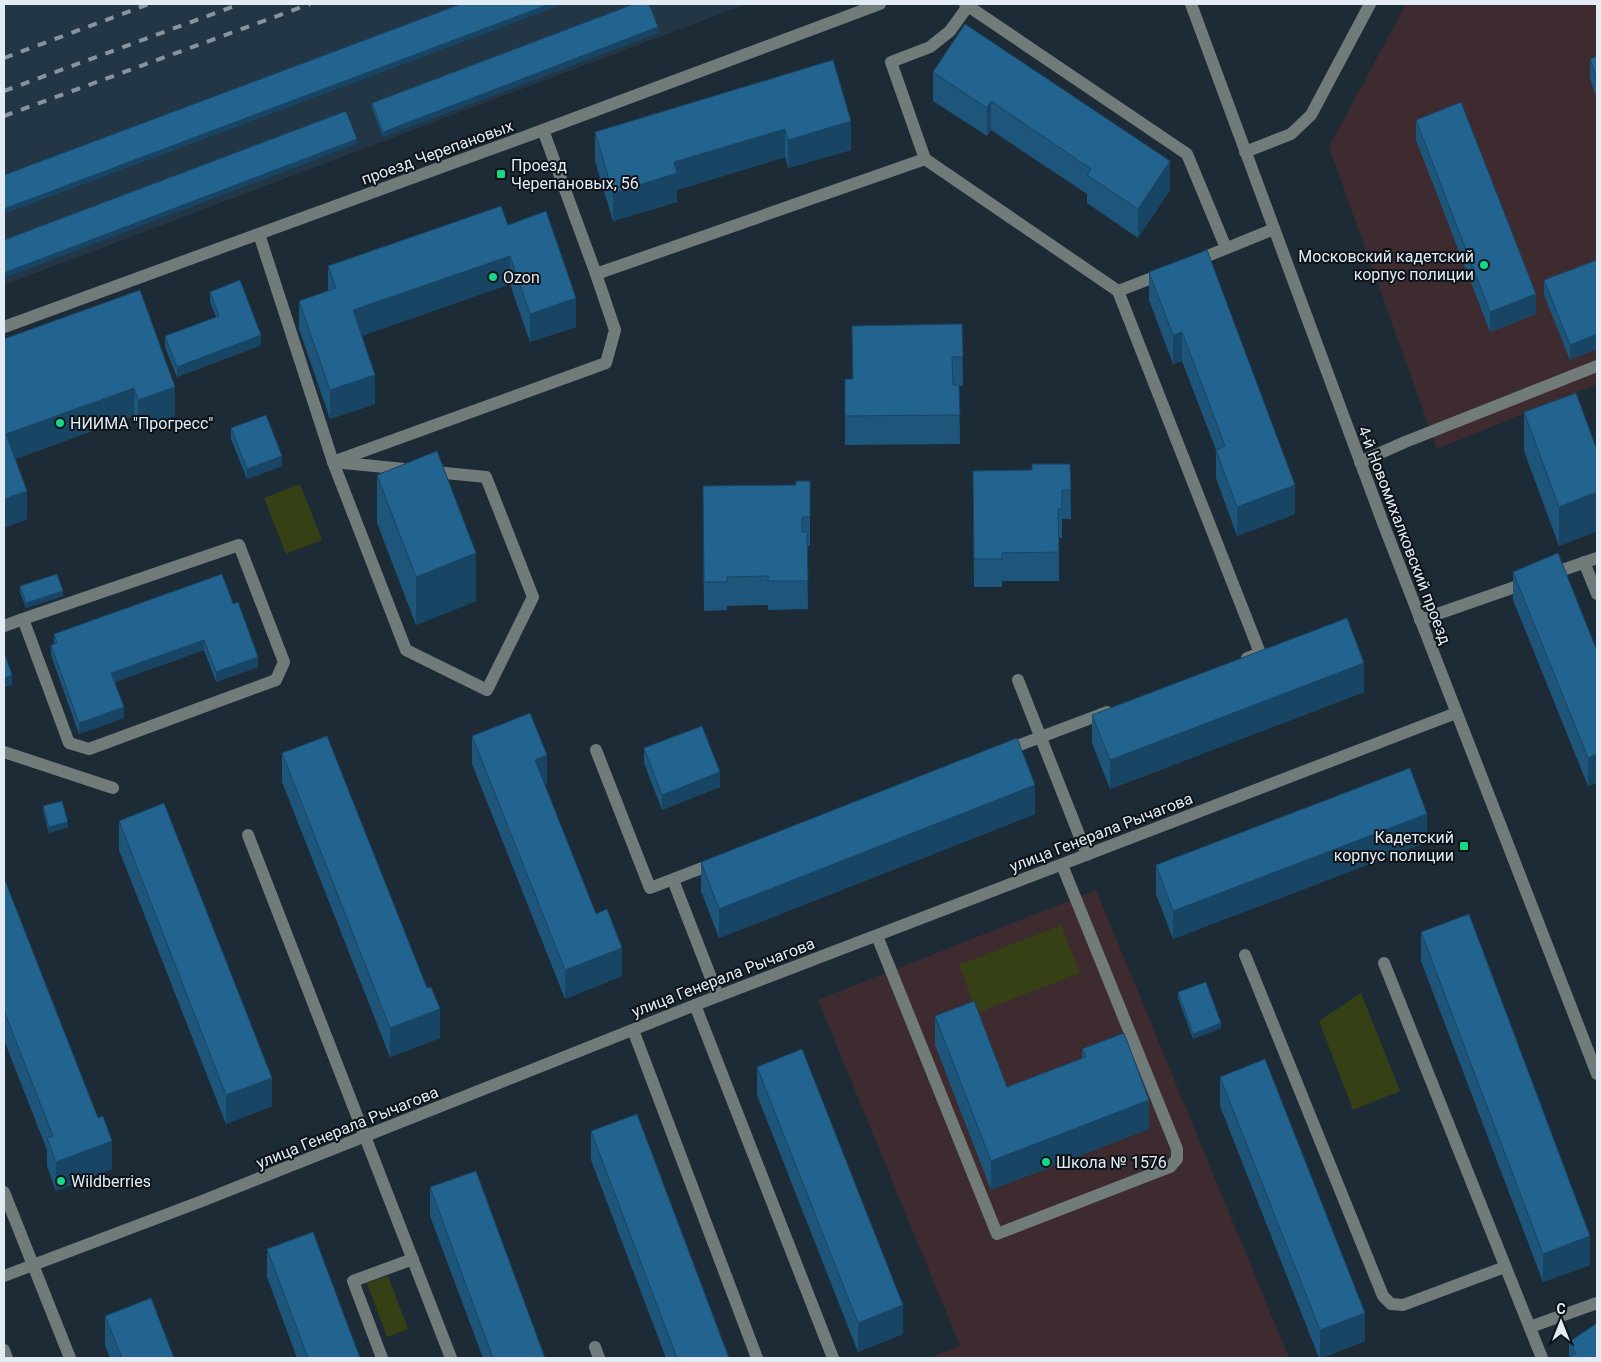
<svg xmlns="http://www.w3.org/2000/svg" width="1601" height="1362" font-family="Roboto,sans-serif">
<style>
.built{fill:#223646}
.education{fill:#3e2b30}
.green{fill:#354015}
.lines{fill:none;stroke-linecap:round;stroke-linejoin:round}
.minor{stroke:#717b7a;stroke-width:12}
.rail{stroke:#88939c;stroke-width:4;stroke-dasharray:9 9;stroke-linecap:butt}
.wall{fill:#1d557b}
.shaded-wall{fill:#184564}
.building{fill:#22638f;stroke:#184564}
.poi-dot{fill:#15d989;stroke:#0d1318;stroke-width:2}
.labels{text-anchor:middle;stroke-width:4;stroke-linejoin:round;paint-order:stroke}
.street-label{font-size:16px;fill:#e3ecf4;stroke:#0d1318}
.poi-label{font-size:16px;fill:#e3ecf4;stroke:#0d1318;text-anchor:start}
</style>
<rect width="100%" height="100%" fill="#1d2b36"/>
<polygon class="built" points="4,4 746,4 4,285"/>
<g class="education">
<polygon points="1406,4 1597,4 1597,384 1437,449 1329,147"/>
<polygon points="1096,890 1289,1358 929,1358 960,1346 818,1000"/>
</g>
<g class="green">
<polygon points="300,484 322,540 286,554 264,498"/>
<polygon points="1061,925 1080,973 977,1013 959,965"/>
<polygon points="1361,993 1400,1091 1353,1110 1319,1021"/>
<polygon points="388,1276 408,1329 387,1337 367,1283"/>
</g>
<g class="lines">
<g class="minor">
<polyline points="965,4 1187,154 1226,248"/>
<polyline points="1191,4 1383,523 1597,1074"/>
<polyline points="543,130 596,274 925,159 1118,291 1260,653 1247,658"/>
<polyline points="1245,152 1291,134 1311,115 1370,4"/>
<polyline points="925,159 891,62 930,47 950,31 968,6"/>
<polyline points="259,234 333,462 606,363 615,330 596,274"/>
<polyline points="1195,261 1274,229"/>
<polyline points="1118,291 1165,273"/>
<polyline points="4,327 543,130 880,4"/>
<polygon points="333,462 486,477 533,597 487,690 406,650"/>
<polyline points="1360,462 1405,442 1597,366"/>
<polyline points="1584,562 1597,594"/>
<polyline points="1548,575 1597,558"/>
<polyline points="1420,620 1529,582"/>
<polyline points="4,626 23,619 239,545 284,662 276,680 89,749 69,743 23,619"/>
<polyline points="1018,680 1087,855"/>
<polyline points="596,750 650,888 715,863"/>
<polyline points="1004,751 1107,712"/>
<polyline points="4,752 113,788"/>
<polyline points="248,835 451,1358"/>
<polyline points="673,880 718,996"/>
<polyline points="877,936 997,1234 1170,1167 1177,1159 1177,1149 1062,865"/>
<polyline points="1245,955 1383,1296 1391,1304 1403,1305 1505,1267"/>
<polyline points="1384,963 1542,1358"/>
<polyline points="695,1005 833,1358"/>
<polyline points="633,1030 757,1358"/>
<polyline points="4,1192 70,1358"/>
<polyline points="4,1276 202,1201 695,1005 1456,713"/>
<polyline points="1530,1327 1597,1303"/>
<polyline points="595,1347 599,1358"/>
<polyline points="4,1350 7,1358"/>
<polyline points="382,1358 353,1281 413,1259"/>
</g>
<g class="rail">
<polyline points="4,58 149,4"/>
<polyline points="4,91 240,4"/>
<polyline points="4,116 310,4"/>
</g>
</g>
<g class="wall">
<polygon points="658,33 383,137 372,108 372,103"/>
<polygon points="1597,56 1597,99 1590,79 1590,59"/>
<polygon points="833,60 851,150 788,168 785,157 677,190 677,202 613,221 595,161 595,132"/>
<polygon points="933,72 1170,190 1138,238 1087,203 1087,194 991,130 987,136 933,101"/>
<polygon points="1416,120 1536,314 1490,332 1416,140"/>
<polygon points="508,225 576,327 530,342 510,284 361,336 375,404 330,419 299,329 299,301 328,291 328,266"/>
<polygon points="1597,260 1597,349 1570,360 1544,295 1544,280"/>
<polygon points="1149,272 1295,514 1237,536 1216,478 1216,450 1182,361 1173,364 1149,300"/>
<polygon points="140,290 175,416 138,429 134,416 15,459 27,519 4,528 4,339"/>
<polygon points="210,292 261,345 177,377 165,347 165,336 216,317 210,302"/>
<polygon points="962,324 963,386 959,386 960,444 845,445 845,379 853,379 852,326"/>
<polygon points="1524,412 1597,450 1597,531 1559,546 1524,451"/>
<polygon points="231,428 282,466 247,479 231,439"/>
<polygon points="1070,464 1071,519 1062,519 1062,538 1059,538 1059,581 1002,581 1002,587 974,587 973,471 1032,470"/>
<polygon points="377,475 476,601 416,625 377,523"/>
<polygon points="810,481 810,546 807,546 808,609 768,610 768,605 727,606 727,610 704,611 703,515"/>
<polygon points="1513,572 1597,651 1597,783 1588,786 1513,600"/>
<polygon points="222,574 258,667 216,682 204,650 115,682 124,718 79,734 51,655 51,645 54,644 54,634"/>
<polygon points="20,586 63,596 26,608 20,592"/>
<polygon points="1364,692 1110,789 1092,743 1092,715"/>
<polygon points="472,736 547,784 545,785 596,914 622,976 565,999 472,764"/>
<polygon points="644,748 720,787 662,810 644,763"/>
<polygon points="282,753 440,1038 390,1057 282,782"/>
<polygon points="43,806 68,827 49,833 43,811"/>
<polygon points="1035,814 719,938 701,891 701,862"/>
<polygon points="119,821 272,1106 226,1124 119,850"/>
<polygon points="1427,842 1173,939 1156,894 1156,865"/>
<polygon points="4,878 112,1169 56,1191 47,1166 47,1150 4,1040"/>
<polygon points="1421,932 1590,1265 1543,1282 1421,961"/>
<polygon points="1178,992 1221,1028 1193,1039 1178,998"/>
<polygon points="935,1016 1007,1087 1082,1058 1082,1049 1149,1129 991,1190 935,1045"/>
<polygon points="757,1067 903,1334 858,1352 757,1095"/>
<polygon points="1220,1077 1365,1341 1322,1358 1319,1358 1220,1106"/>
<polygon points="591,1131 729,1358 666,1358 591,1160"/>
<polygon points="430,1187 545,1358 483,1358 430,1216"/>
<polygon points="267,1249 360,1358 297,1358 267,1277"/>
<polygon points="105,1316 174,1358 110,1358 105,1345"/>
<polygon points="1569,1342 1597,1358 1569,1357"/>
</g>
<g class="shaded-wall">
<polygon points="550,4 564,4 4,214 4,209"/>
<polygon points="658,27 658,33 383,137 383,132"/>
<polygon points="991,101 991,130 987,136 987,108"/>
<polygon points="851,121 851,150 788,168 788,140"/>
<polygon points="785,129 785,157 677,190 677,202 613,221 613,193 674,162"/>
<polygon points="357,139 357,144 4,278 4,273"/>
<polygon points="1170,161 1170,190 1138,238 1138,209"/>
<polygon points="510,256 510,284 353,339 353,310"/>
<polygon points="1536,294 1536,314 1490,332 1490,312"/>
<polygon points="576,298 576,327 530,342 530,314"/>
<polygon points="1182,332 1182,361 1173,364 1173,335"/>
<polygon points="1597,334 1597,349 1570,360 1570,345"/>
<polygon points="261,335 261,345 177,377 177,367"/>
<polygon points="375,375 375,404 330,419 330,390"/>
<polygon points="175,387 175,416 138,429 138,400"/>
<polygon points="134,388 134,416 6,462 6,434"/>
<polygon points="282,456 282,466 247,479 247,469"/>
<polygon points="1295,485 1295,514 1237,536 1237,507"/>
<polygon points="27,491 27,519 4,528 4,499"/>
<polygon points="1597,492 1597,531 1559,546 1559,507"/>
<polygon points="476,553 476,601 416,625 416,577"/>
<polygon points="63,591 63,596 26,608 26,603"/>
<polygon points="204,640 204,650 111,683 111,673"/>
<polygon points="258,657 258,667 216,682 216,672"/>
<polygon points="1364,663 1364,692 1110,789 1110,760"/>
<polygon points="12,675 12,685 4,688 4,678"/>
<polygon points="124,707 124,718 79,734 79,723"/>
<polygon points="1597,754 1597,783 1588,786 1588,758"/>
<polygon points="547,755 547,784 535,789 535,760"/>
<polygon points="720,772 720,787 662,810 662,795"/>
<polygon points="1035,785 1035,814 719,938 719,909"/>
<polygon points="1427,814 1427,842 1173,939 1173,911"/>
<polygon points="68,822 68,827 49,833 49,827"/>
<polygon points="622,948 622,976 565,999 565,970"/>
<polygon points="440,1009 440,1038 390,1057 390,1028"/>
<polygon points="1221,1023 1221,1028 1193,1039 1193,1034"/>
<polygon points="272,1078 272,1106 226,1124 226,1095"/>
<polygon points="1149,1100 1149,1129 991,1190 991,1161"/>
<polygon points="112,1141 112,1169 56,1191 56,1162"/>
<polygon points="1590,1236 1590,1265 1543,1282 1543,1254"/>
<polygon points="903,1305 903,1334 858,1352 858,1323"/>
<polygon points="1365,1313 1365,1341 1322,1358 1320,1358 1320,1330"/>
</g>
<g class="building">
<polygon points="461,4 550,4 4,209 4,175"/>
<polygon points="634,4 649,4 658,27 383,132 372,103"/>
<polygon points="965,24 1170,161 1138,209 1087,175 1091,169 991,101 987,108 933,72"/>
<polygon points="1597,56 1597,78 1590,59"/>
<polygon points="833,60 851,121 788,140 785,129 674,162 677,173 613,193 595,132"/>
<polygon points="1461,102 1536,294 1490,312 1416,120"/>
<polygon points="346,111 357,139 4,273 4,240"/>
<polygon points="501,206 508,225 546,211 576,298 530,314 510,256 353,310 375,375 330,390 299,301 336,288 328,266"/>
<polygon points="1207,250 1295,485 1237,507 1216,450 1225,446 1182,332 1173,335 1149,272"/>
<polygon points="1597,260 1597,334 1570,345 1544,280"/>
<polygon points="240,280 261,335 177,367 165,336 219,316 210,292"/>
<polygon points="140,290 175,387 138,400 134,388 6,434 27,491 4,499 4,339"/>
<polygon points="962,324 963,357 952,357 953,385 959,385 960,415 845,416 845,379 853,379 852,326"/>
<polygon points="1576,393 1597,450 1597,492 1559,507 1524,412"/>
<polygon points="266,415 282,456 247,469 231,428"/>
<polygon points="437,451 476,553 416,577 377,475"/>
<polygon points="1032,464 1070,464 1071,490 1062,490 1062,509 1058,509 1059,552 1002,553 1002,559 974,559 973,471 1032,470"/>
<polygon points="796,481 810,481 810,517 802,517 802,532 807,532 808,581 768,581 768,576 727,577 727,582 704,582 703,486 796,485"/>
<polygon points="1558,553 1597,651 1597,754 1588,758 1513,572"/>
<polygon points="57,574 63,591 26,603 20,586"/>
<polygon points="222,574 233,604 238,602 258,657 216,672 204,640 111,673 124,707 79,723 51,645 57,643 54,634"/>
<polygon points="1347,618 1364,663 1110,760 1092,715"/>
<polygon points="5,655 12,675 4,678 4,656"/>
<polygon points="530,713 547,755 535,760 596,914 607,909 622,948 565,970 472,736"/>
<polygon points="702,726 720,772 662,795 644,748"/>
<polygon points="327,736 427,988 431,987 440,1009 390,1028 282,753"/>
<polygon points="1017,738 1035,785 719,909 701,862"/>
<polygon points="1410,768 1427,814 1173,911 1156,865"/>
<polygon points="62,801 68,822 49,827 43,806"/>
<polygon points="164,803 272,1078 226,1095 119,821"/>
<polygon points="4,878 98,1118 103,1116 112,1141 56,1162 47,1138 53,1136 4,1011"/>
<polygon points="1469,914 1590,1236 1543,1254 1421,932"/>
<polygon points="1206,982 1221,1023 1193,1034 1178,992"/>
<polygon points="974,1001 1007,1087 1086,1057 1082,1049 1124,1033 1149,1100 991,1161 935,1016"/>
<polygon points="802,1049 903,1305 858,1323 757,1067"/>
<polygon points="1265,1059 1365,1313 1320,1330 1220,1077"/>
<polygon points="637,1114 729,1358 677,1358 591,1131"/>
<polygon points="476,1171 545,1358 493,1358 430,1187"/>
<polygon points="313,1232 360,1358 308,1358 267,1249"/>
<polygon points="151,1298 174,1358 122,1358 105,1316"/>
<polygon points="1597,1323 1597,1358 1567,1358 1576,1353 1569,1342"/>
</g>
<g class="poi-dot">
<rect x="496" y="169" width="10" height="10" rx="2.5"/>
<circle cx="1484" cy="265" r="5"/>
<circle cx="493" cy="277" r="5"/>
<circle cx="60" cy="423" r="5"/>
<rect x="1459" y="841" width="10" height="10" rx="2.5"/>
<circle cx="1046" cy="1162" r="5"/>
<circle cx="61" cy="1181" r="5"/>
</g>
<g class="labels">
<g class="street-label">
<text transform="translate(437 152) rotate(-20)" y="6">проезд Черепановых</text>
<text transform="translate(1405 535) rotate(69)" y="6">4-й Новомихалковский проезд</text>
<text transform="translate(1101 832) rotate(-21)" y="6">улица Генерала Рычагова</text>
<text transform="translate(723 977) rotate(-21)" y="6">улица Генерала Рычагова</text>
<text transform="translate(347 1127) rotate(-22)" y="6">улица Генерала Рычагова</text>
</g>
<g class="poi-label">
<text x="511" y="171">Проезд<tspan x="511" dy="18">Черепановых, 56</tspan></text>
<text x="1474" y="262" text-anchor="end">Московский кадетский<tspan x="1474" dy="18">корпус полиции</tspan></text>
<text x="503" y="283">Ozon</text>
<text x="70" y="429">НИИМА "Прогресс"</text>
<text x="1454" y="843" text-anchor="end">Кадетский<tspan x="1454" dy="18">корпус полиции</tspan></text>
<text x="1056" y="1168">Школа № 1576</text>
<text x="71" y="1187">Wildberries</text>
</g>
</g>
<rect width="1601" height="1362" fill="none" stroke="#e3ecf4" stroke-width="10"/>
<g transform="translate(1561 1322)" stroke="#0d1318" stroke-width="4" paint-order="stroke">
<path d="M0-4L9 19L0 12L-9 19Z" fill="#e3ecf4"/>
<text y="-8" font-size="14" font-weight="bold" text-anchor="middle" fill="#e3ecf4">С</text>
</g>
</svg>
